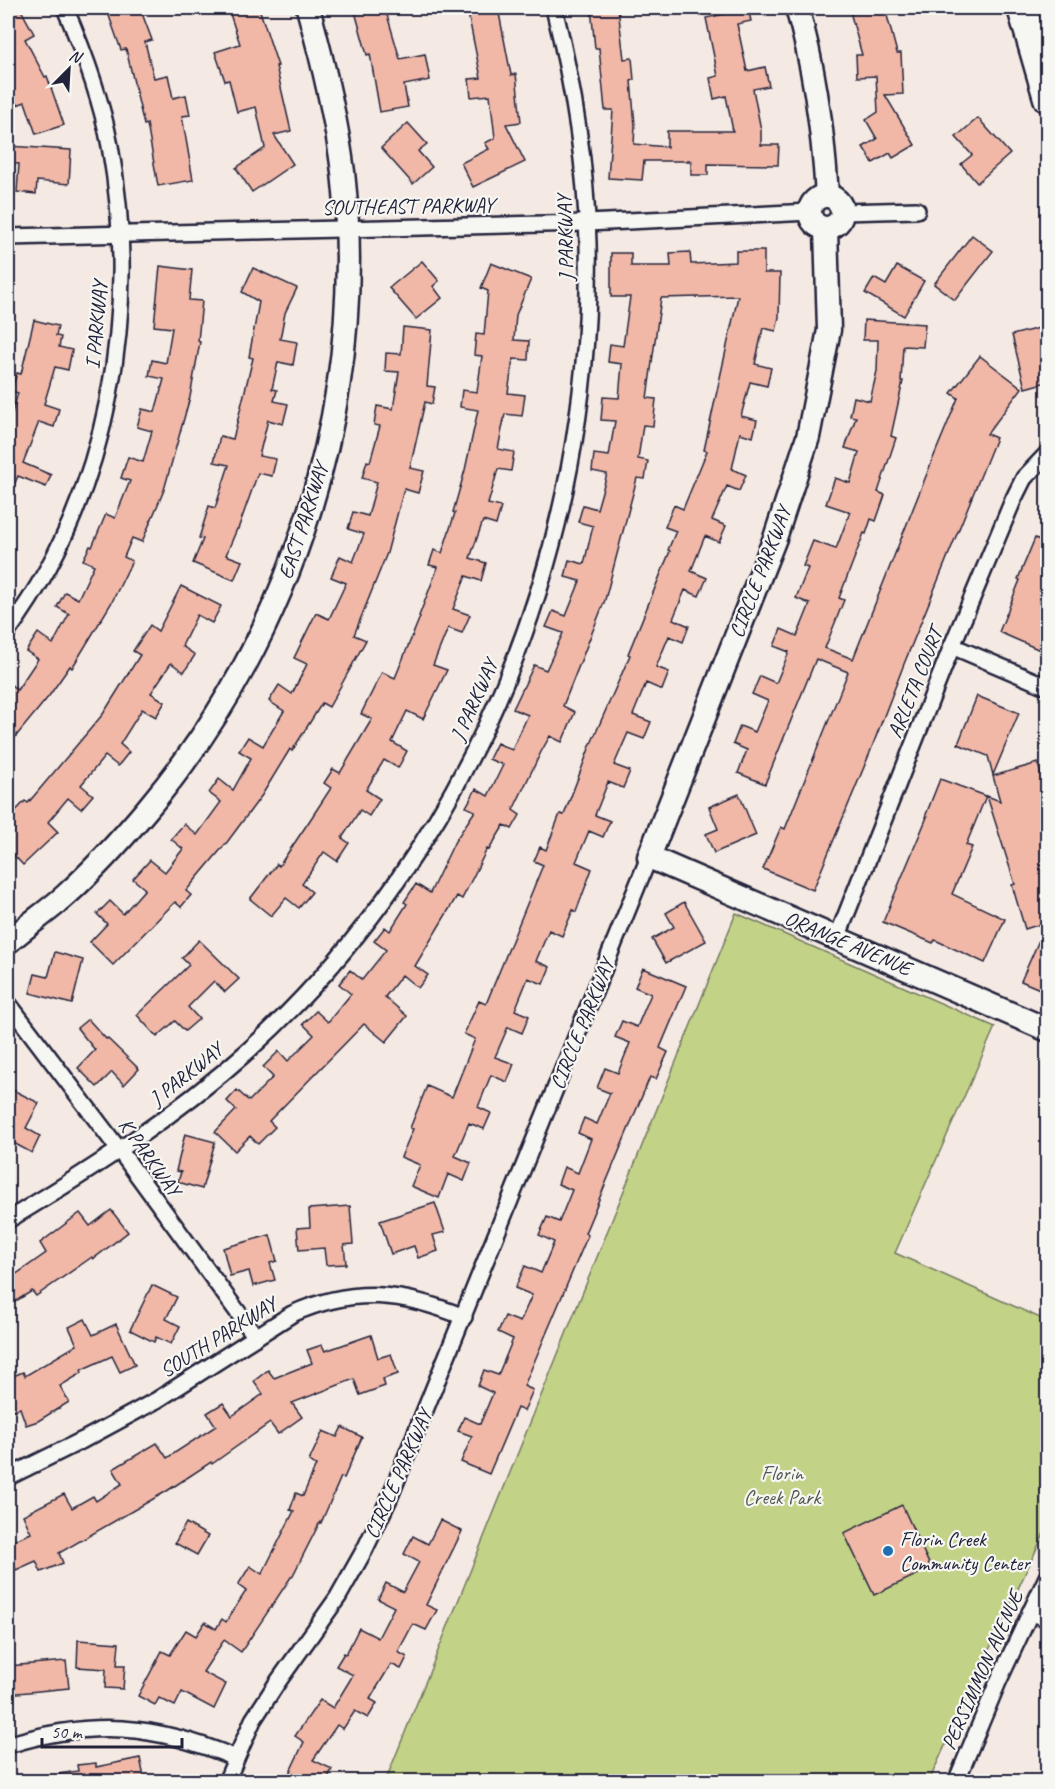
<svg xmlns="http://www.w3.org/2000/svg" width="1055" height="1789" font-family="Caveat,sans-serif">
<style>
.park{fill:#c2d287;stroke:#727a61;stroke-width:1.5}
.building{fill:#f1b8a8;stroke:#22223b;stroke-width:1.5}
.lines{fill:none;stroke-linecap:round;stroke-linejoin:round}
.street-casing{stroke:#22223b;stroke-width:20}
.secondary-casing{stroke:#22223b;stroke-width:27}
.highway-casing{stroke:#22223b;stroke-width:33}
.street{stroke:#f6f6f2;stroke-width:15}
.secondary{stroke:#f6f6f2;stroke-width:22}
.highway{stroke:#f6f6f2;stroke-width:28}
.poi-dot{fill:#1f6fb2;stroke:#f6f6f2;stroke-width:2}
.labels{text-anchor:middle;stroke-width:4.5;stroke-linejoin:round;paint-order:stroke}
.street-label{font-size:21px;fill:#22223b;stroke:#f6f6f2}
.park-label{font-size:21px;fill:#525752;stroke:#f6f6f2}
.poi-label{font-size:21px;fill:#22223b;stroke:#f6f6f2;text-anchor:start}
</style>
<rect width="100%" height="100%" fill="#f5eae3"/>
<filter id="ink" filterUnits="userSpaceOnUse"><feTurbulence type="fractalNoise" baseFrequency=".0167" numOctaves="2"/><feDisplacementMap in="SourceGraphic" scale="12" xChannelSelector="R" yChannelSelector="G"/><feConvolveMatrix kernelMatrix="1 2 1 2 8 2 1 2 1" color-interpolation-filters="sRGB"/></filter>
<g filter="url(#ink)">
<polygon class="park" points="736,913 995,1027 895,1253 1047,1321 1047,1527 974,1682 929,1781 385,1782"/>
<g class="building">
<polygon points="8,8 20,8 34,34 25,39 45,77 47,76 64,125 36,134 25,102 17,105 8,83"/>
<polygon points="123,8 140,8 152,40 145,42 154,78 168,75 173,98 186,95 190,115 182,116 193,180 158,186 147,124 144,125 126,49 121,50 108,13"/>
<polygon points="228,8 259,8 278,66 276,66 291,131 274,135 293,164 252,192 236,168 265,148 256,107 237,112 229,80 225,81 215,52 240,44"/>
<polygon points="354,8 385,8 400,59 425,54 430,80 404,85 408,107 380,112 370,54 367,55"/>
<polygon points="467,8 498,8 511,75 516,74 521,122 506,124 525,162 473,187 461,163 489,149 485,143 495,138 490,95 471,97 469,79 481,78"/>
<polygon points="591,8 618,8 624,59 632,58 634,80 631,81 635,125 634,144 667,147 667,131 733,131 726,96 714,99 710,78 718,76 706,18 729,13 727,8 748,8 751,21 737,24 747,71 765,67 769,86 753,89 761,130 761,145 779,145 778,165 708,164 708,175 691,175 691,161 644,161 642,180 608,178 613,110 605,110 599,48 595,48"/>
<polygon points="849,8 885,8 897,53 901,53 903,94 885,95 915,145 893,158 890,153 873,163 863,147 877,139 866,120 878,112 876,76 857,77 856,55 862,55"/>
<polygon points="978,118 1010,154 977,183 961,164 972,155 956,137"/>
<polygon points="408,123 427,144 418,151 432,167 413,184 381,148"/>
<polygon points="8,146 71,150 69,184 37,181 36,194 17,192 19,164 8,163"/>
<polygon points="972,235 993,251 955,300 934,284"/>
<polygon points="736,251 764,251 764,273 780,273 779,317 776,331 763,328 755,364 771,368 767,386 750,382 741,416 757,420 753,437 740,433 732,469 746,475 739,491 727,486 712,520 726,526 719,542 705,536 691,571 707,578 699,596 685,590 673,619 689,626 683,642 669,636 656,667 669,672 662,690 646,683 633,715 651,722 644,739 628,733 614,765 630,771 623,788 608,782 595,815 610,821 603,837 589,831 576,862 592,869 576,912 573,910 562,936 549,930 536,961 550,967 543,984 528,978 515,1010 529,1016 522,1033 508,1027 495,1057 514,1064 507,1082 491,1075 478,1107 491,1113 484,1129 469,1123 455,1156 471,1163 464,1181 448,1174 439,1198 411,1186 420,1165 401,1157 413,1129 410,1128 427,1086 452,1097 475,1039 464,1034 479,1001 486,1004 543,865 534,861 540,847 546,850 560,814 564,815 590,746 630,655 628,654 670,551 668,550 676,531 665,527 674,505 683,509 707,451 704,450 738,296 661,298 647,398 656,399 653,426 643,425 638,459 648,461 645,479 637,478 605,600 563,706 575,712 562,742 550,736 541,752 513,810 520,815 512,829 504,825 489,850 487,849 462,899 457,896 415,966 428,975 418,988 402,975 385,997 407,1016 386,1042 364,1024 269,1121 275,1127 258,1144 250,1136 235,1151 215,1132 236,1110 227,1101 237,1090 249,1101 273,1077 263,1067 279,1051 288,1061 314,1035 303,1024 316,1011 328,1022 351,994 339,984 350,970 362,980 386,950 374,941 385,927 390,931 407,904 404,902 416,884 430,893 455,841 475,811 466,807 476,789 488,796 503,765 489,759 497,743 512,750 528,715 513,709 534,665 546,670 563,633 546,627 553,611 566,616 580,581 565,577 569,560 584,564 593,526 578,522 583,505 597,509 607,474 592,471 594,454 609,456 615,421 601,420 603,397 619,398 622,364 608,362 610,344 623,346 630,297 611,297 611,253 631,253 631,266 671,266 670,253 690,252 691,264 736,262"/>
<polygon points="422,261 439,281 433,286 442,298 416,319 389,288"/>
<polygon points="491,263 531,279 516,315 514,340 529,341 528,360 513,359 508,393 525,395 522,416 505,414 498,449 514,452 511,471 498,469 488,504 501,507 496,525 483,521 470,558 486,563 481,581 466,576 453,609 470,615 462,633 448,628 433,665 447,670 423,719 407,711 392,742 407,751 398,768 384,760 366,790 380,799 369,816 360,810 342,838 349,843 337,861 324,852 302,884 312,892 299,908 286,898 271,916 250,899 277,864 279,866 308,823 331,788 324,783 333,769 340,773 372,719 361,714 382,672 395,678 420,617 419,616 438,567 429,565 434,550 442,553 455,513 453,512 465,470 478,410 460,407 462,390 477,392 482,356 474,355 476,334 484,335 488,291 481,288"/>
<polygon points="160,266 192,270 189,300 202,301 198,341 200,342 190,397 164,490 142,542 132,538 124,557 132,561 112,602 72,668 70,666 49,696 8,746 8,682 17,690 38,659 26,651 38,633 53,644 69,614 57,607 65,592 78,599 94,565 83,560 90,546 92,547 106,514 115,518 130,481 121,478 128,457 143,462 152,431 137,427 142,409 155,412 164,379 149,376 152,360 166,363 172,328 154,326"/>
<polygon points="897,266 924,281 904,316 865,293 874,278 886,285"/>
<polygon points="253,268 297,288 285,313 280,339 297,342 293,365 278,362 272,389 277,390 274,401 288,404 283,424 268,420 259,456 276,459 272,476 258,473 238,529 237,529 226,555 242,561 234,580 193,563 203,539 199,538 209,506 215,508 229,465 214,462 220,436 233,439 253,358 249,357 259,302 242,292"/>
<polygon points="34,320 58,326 56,336 61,337 59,347 72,350 68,370 55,367 44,404 59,409 54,427 39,422 23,463 51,475 46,487 18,476 8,499 8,426 18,393 11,391 17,373 21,374"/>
<polygon points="864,320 925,324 923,347 903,346 901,381 903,381 891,436 896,438 878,492 885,495 876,521 871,519 866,534 864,533 839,598 844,600 825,648 853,659 934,456 958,398 951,393 980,356 1022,388 987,434 996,438 904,664 869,755 813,890 763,869 781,827 785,829 848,672 816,659 765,784 738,773 747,750 733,744 740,726 755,732 768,701 752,694 760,676 776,683 789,652 774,646 781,629 797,636 810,604 796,598 808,568 803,566 813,541 836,549 850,512 826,504 835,478 850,483 859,452 845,448 856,417 850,416 854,397 870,401 877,371 878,340 863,340"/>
<polygon points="1047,326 1047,382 1025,388 1012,335"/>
<polygon points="403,327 432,330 427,386 435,387 432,404 425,402 410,468 424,471 418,493 404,489 387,553 354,635 366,640 329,707 322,703 292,751 290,749 262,795 228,841 186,891 191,895 181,907 175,902 113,965 90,942 107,924 97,914 110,901 123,914 145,889 133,879 150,860 165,872 183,849 171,839 184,824 197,835 221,802 209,793 219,779 233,790 251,758 239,751 248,737 263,746 284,711 269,701 279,685 292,694 307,664 294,658 316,613 329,619 346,583 331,577 340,556 353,562 364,534 348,529 353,512 368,516 377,482 362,478 367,461 370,462 380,426 374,425 377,406 393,409 399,372 385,371 386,353 401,354"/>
<polygon points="1035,538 1047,543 1047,653 999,632 1020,580 1018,579"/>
<polygon points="181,586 221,606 212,623 197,615 182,646 195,655 184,672 171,663 151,693 165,702 156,717 142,709 120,744 129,752 118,766 105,756 81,785 93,795 81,809 68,798 48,822 58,832 23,865 8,849 8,819 25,801 28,803 103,714 140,655 133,651 150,625 158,631"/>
<polygon points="977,696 1019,713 993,775 988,756 958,744"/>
<polygon points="1038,763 1047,799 1047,992 1021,981 1047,922 1025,929 1012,885 1015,884 987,796 1000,801 993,776"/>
<polygon points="940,779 986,796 966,845 972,847 952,894 1005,919 985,963 935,940 933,943 883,922 927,817 925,817"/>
<polygon points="739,794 756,835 714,853 706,834 718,829 709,807"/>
<polygon points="684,902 706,941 666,963 652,939 674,927 666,913"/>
<polygon points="199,940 239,979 225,992 214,981 188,1007 199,1019 185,1031 175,1021 157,1037 137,1015 189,965 182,958"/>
<polygon points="55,952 83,960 72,1004 30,993 35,974 48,977"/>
<polygon points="643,968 686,986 660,1048 668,1052 656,1079 650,1077 585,1233 588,1235 524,1386 533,1390 524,1411 517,1408 489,1474 461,1462 472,1436 458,1431 464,1417 480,1424 493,1393 478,1386 484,1370 498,1375 513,1339 498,1332 505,1316 520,1322 532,1295 515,1288 525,1266 541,1273 554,1242 539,1235 547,1217 559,1222 572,1190 558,1184 564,1167 578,1173 591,1139 578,1133 584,1118 597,1124 610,1093 597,1088 605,1068 618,1073 630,1043 615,1037 622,1021 637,1027 651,994 635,987"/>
<polygon points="88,1019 106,1039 107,1038 139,1069 124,1085 112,1072 97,1087 78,1068 95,1050 77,1028"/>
<polygon points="13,1090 39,1103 26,1128 40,1136 32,1153 8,1140 8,1101"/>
<polygon points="185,1134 215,1142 202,1189 178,1182 181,1172 176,1171"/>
<polygon points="435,1203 445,1232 433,1235 438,1251 418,1258 414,1246 391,1254 380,1221"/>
<polygon points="350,1206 353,1244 344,1245 346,1264 326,1265 324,1248 299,1250 297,1228 310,1227 309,1209"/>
<polygon points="111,1210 128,1232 93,1259 92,1257 36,1296 32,1291 8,1306 8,1280 46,1253 40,1243 80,1213 90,1226"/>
<polygon points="270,1235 277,1261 270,1263 275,1280 253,1286 249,1271 230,1276 223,1248"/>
<polygon points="152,1285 177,1297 166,1319 180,1326 171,1344 156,1337 154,1342 130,1330"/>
<polygon points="85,1319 93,1335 116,1324 135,1365 120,1372 112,1356 81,1370 82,1373 60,1386 69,1402 38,1421 26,1425 20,1408 8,1412 8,1378 23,1372 25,1376 77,1345 69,1327"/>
<polygon points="371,1335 378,1358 391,1354 398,1374 383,1379 385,1386 360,1395 354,1379 292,1403 302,1417 278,1434 270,1423 212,1464 211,1462 167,1491 59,1553 63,1563 41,1572 36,1561 16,1570 8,1550 8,1543 31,1533 23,1515 64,1494 72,1508 93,1496 96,1501 122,1484 113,1469 157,1443 167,1458 216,1426 207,1413 223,1403 232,1416 263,1394 254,1381 268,1370 274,1378 312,1363 307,1350 322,1345 325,1351"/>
<polygon points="342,1427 362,1437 344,1478 341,1477 321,1523 320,1522 292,1577 291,1577 241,1652 224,1640 203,1672 226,1684 214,1709 182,1692 175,1706 159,1698 155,1705 138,1696 162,1651 170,1655 186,1630 196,1636 205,1622 216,1629 222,1619 226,1622 246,1591 238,1585 250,1566 262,1574 294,1511 290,1510 296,1493 303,1496 316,1465 309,1461 323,1431 337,1437"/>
<polygon points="902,1505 931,1568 874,1595 844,1533"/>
<polygon points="440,1520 462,1531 426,1605 437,1610 426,1630 413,1624 398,1652 407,1657 401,1669 391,1664 370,1699 377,1703 368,1718 355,1711 343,1729 337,1725 313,1760 332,1769 326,1782 285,1782 304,1742 295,1736 320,1700 333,1708 353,1675 336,1666 344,1653 346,1654 359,1628 378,1638 394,1607 378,1599 386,1583 403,1592 419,1562 404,1554 413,1536 428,1544"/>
<polygon points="186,1523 208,1536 197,1555 175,1543"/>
<polygon points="78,1640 119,1643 117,1665 125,1665 123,1689 105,1688 106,1669 77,1667"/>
<polygon points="66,1661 69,1688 8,1694 8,1666"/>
<polygon points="140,1758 145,1782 60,1782 59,1774 78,1771 77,1765 96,1763 96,1767"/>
</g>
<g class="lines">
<defs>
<g id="street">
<polyline points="843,212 917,210"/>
<polyline points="8,237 587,223 810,212"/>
<path d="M8,631C109,494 140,312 110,146C101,98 84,52 65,8"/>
<polyline points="952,646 1048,687"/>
<polyline points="837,938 952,646 1014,498 1024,478 1048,453"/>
<polyline points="8,1003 120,1151 256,1337"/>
<path d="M8,1220C94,1168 173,1118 249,1050C473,847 595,543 588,243C586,164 573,84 554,8"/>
<path d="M8,1477L83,1440L157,1400L292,1314C354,1286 403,1292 464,1317"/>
<polyline points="1030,1612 1048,1619"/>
<path d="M8,1745C92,1719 154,1724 236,1758"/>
<polyline points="226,1782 253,1720 277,1683 338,1597 365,1549 389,1499 649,857"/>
<polyline points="956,1782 998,1682 1048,1575"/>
</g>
<g id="secondary">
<path d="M797,8C815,69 823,132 827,195"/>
<circle cx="826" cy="212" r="16"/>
<polyline points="826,229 829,330 808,437 775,538 649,857 1048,1030"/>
<path d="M8,942C26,926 47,912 65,896C95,869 122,839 148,808C294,635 368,398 343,172C336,116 323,62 308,8"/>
</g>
<polyline id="highway" points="1022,8 1048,98"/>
</defs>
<use href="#street" class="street-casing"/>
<use href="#secondary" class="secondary-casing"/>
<use href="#highway" class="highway-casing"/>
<use href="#street" class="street"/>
<use href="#secondary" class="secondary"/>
<use href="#highway" class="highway"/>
</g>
</g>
<circle class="poi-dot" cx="888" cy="1551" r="6"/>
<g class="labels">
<g class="street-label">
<text transform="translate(408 206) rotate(-1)" y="7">SOUTHEAST PARKWAY</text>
<text transform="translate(565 238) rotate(-92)" y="7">J PARKWAY</text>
<text transform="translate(96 325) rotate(-85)" y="7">I PARKWAY</text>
<text transform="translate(303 521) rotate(-72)" y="7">EAST PARKWAY</text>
<text transform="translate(760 572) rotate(-69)" y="7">CIRCLE PARKWAY</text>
<text transform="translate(915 683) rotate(-68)" y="7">ARLETA COURT</text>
<text transform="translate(474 700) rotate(-66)" y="7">J PARKWAY</text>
<text transform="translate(848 943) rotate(23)" y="7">ORANGE AVENUE</text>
<text transform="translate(582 1024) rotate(-68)" y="7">CIRCLE PARKWAY</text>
<text transform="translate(186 1074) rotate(-39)" y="7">J PARKWAY</text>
<text transform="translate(150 1157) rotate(54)" y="7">K PARKWAY</text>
<text transform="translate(218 1337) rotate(-32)" y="7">SOUTH PARKWAY</text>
<text transform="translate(398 1474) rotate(-66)" y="7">CIRCLE PARKWAY</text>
<text transform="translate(982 1670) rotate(-66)" y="7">PERSIMMON AVENUE</text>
</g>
<g class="park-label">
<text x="782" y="1480">Florin<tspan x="782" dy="24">Creek Park</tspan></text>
</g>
<g class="poi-label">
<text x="900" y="1546">Florin Creek<tspan x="900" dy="24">Community Center</tspan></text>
</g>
</g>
<rect width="1055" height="1789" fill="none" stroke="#f6f6f2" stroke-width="30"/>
<rect x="15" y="15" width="1025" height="1759" fill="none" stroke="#22223b" stroke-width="2" filter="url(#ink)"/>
<g transform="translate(69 69) rotate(24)" stroke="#f6f6f2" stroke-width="4.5" paint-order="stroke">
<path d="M0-4.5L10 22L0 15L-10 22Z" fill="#22223b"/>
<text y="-9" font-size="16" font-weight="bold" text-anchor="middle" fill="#22223b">N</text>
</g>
<path d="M42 1738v9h140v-9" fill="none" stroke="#22223b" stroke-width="3"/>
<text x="51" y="1738" font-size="18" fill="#22223b" stroke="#f6f6f2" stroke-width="4.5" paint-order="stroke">50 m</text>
</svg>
